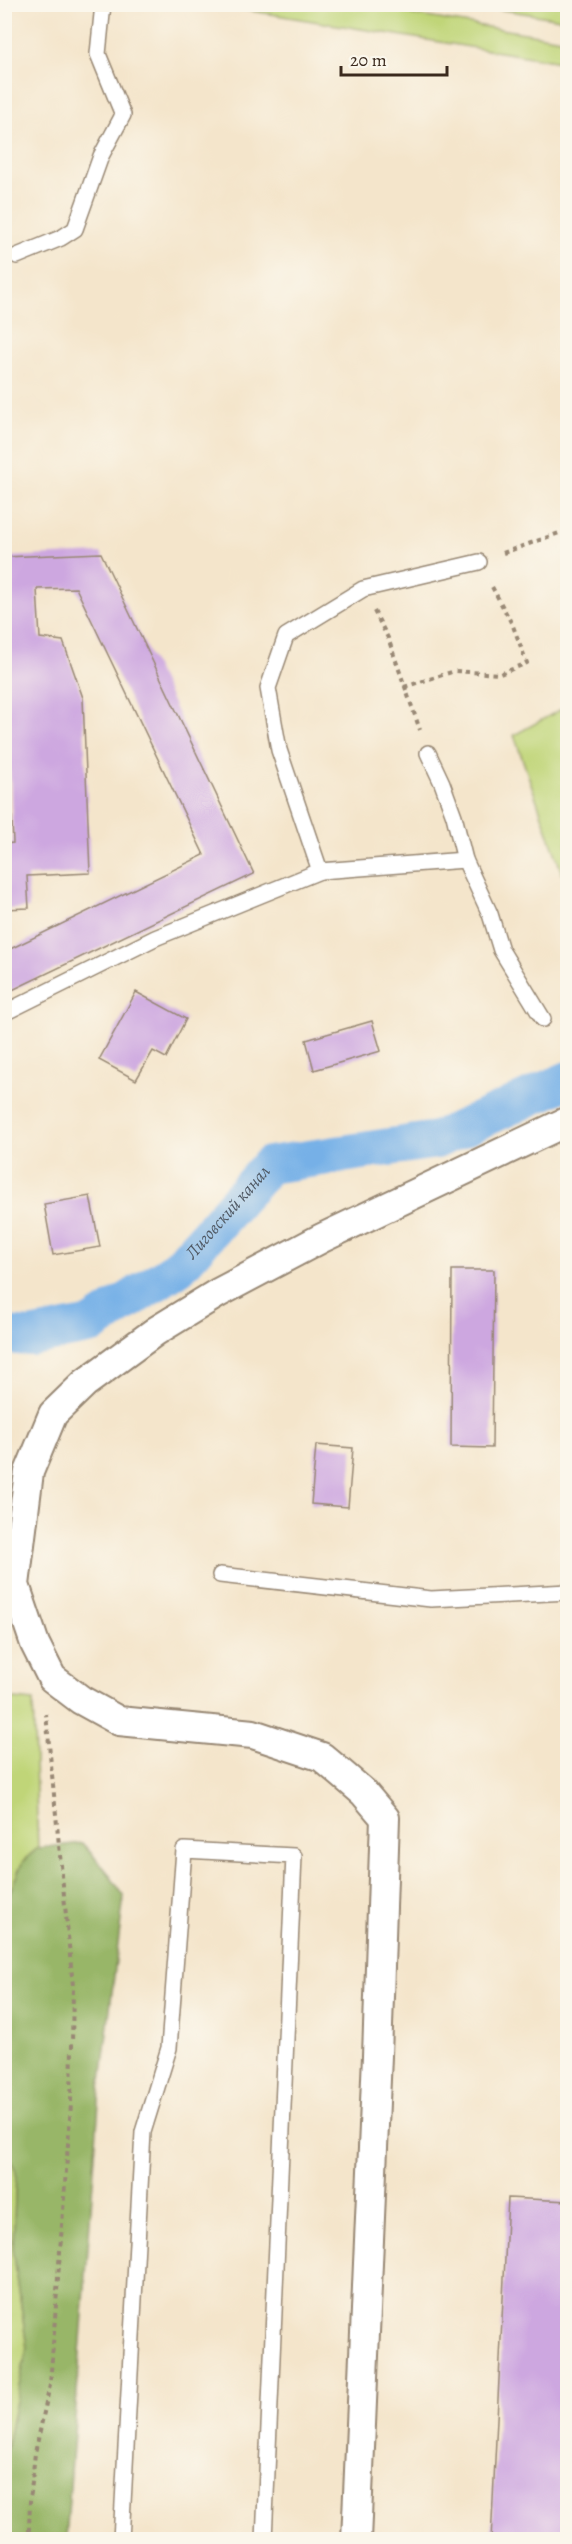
<svg xmlns="http://www.w3.org/2000/svg" width="572" height="2544" font-family="Alegreya,serif">
<style>
.green{fill:#c0d578;stroke:#7e804b;stroke-width:1.5}
.forest{fill:#98b668;stroke:#6a7043;stroke-width:1.5}
.lines{fill:none;stroke-linecap:round;stroke-linejoin:round}
.canal{stroke:#76b0e7;stroke-width:38}
.building{fill:#cda7e0}
.lane-casing{stroke:#988874;stroke-width:18}
.street-casing{stroke:#988874;stroke-width:32}
.path{stroke:#988874;stroke-width:4;stroke-dasharray:4.5 4.5;stroke-linecap:butt}
.lane{stroke:#fff;stroke-width:15}
.street{stroke:#fff;stroke-width:28}
.labels{text-anchor:middle;stroke-width:5;stroke-linejoin:round;paint-order:stroke}
.water-label{font-size:18px;font-style:italic;fill:#505964;stroke:#fbf7ec}
</style>
<rect width="100%" height="100%" fill="#fbf7ec"/>
<filter id="ink" filterUnits="userSpaceOnUse"><feTurbulence type="fractalNoise" baseFrequency=".0167" numOctaves="2"/><feDisplacementMap in="SourceGraphic" scale="12" xChannelSelector="R" yChannelSelector="G"/><feConvolveMatrix kernelMatrix="1 2 1 2 8 2 1 2 1" color-interpolation-filters="sRGB"/></filter>
<filter id="wash" filterUnits="userSpaceOnUse"><feTurbulence type="fractalNoise" baseFrequency=".008" numOctaves="4" result="noise"/><feDisplacementMap in="SourceGraphic" scale="24" xChannelSelector="R" yChannelSelector="G"/><feGaussianBlur stdDeviation="1.35" result="paint"/><feColorMatrix in="noise" values="0 0 0 0 0 0 0 0 0 0 0 0 0 0 0 0 0 1.4 0 .05"/><feComposite in="paint" operator="in"/></filter>
<g filter="url(#wash)">
<rect width="100%" height="100%" fill="#f4e5cb"/>
<g class="green">
<polygon points="216,5 395,5 395,9 415,15 567,40 567,63"/>
<polygon points="472,5 567,5 567,20"/>
<polygon points="567,706 567,887 514,735"/>
<polygon points="5,1698 33,1701 38,1848 23,1861 5,1903"/>
<polygon points="5,2146 16,2172 13,2248 27,2348 5,2454"/>
</g>
<polygon class="forest" points="82,1843 105,1869 124,1896 100,2089 66,2539 5,2539 5,2454 27,2348 13,2248 16,2172 4,2146 5,1903 23,1861 38,1848"/>
<g class="lines">
<path class="canal" id="s1" d="M4,1335L31,1337L92,1325L179,1267L269,1165L436,1140L568,1080"/>
</g>
<g id="blocks">
<g class="building">
<polygon points="101,553 254,874 4,994 4,952 204,855 76,588 37,589 40,638 63,641 83,698 90,873 27,876 29,908 4,909 4,844 13,843 4,629 4,557"/>
<polygon points="136,992 186,1019 166,1058 153,1051 136,1080 99,1060"/>
<polygon points="372,1021 381,1051 314,1070 306,1040"/>
<polygon points="90,1196 100,1247 53,1255 44,1204"/>
<polygon points="452,1270 494,1270 492,1448 451,1447"/>
<polygon points="316,1445 353,1448 348,1507 311,1504"/>
<polygon points="508,2198 568,2201 568,2540 491,2540"/>
</g>
</g>
</g>
<g filter="url(#ink)">
<use href="#blocks" fill-opacity="0" stroke="#988874" stroke-width="1.5"/>
<g class="lines">
<defs>
<g id="lane">
<polyline points="17,256 61,238 75,229 101,156 123,115 98,54 103,4"/>
<polyline points="428,753 442,783 454,816 465,860 490,914 501,950 543,1019"/>
<polyline points="320,871 465,860"/>
<polyline points="4,1013 155,938 320,871 279,750 268,688 286,636 363,589 479,562"/>
<polyline points="220,1575 431,1599 568,1592"/>
<polyline points="121,2540 143,2132 169,2048 184,1850 294,1856 264,2540"/>
</g>
<polyline id="street" points="356,2540 377,2056 385,1818 363,1792 322,1757 253,1734 119,1721 81,1700 52,1678 35,1644 15,1585 29,1472 53,1414 85,1383 156,1331 218,1293 322,1238 568,1121"/>
</defs>
<use href="#lane" class="lane-casing"/>
<use href="#street" class="street-casing"/>
<g class="path">
<polyline points="503,553 568,530"/>
<polyline points="374,611 388,638 420,730"/>
<polyline points="404,687 455,671 500,674 527,663 513,626 490,583"/>
<polyline points="25,2540 29,2531"/>
<polyline points="31,2540 29,2530 30,2501 35,2453 50,2385 71,2104 73,1986 46,1714"/>
</g>
<use href="#lane" class="lane"/>
<use href="#street" class="street"/>
</g>
</g>
<g class="labels">
<g class="water-label">
<text dy="6" stroke="none"><textPath href="#s1" startOffset="267">Лиговский канал</textPath></text>
</g>
</g>
<rect width="572" height="2544" fill="none" stroke="#fbf7ec" stroke-width="24"/>
<path d="M341 66v9h106v-9" fill="none" stroke="#3b2a1e" stroke-width="3"/>
<text x="350" y="66" font-size="18" fill="#3b2a1e" stroke="#fbf7ec" stroke-width="4.5" paint-order="stroke">20 m</text>
</svg>
